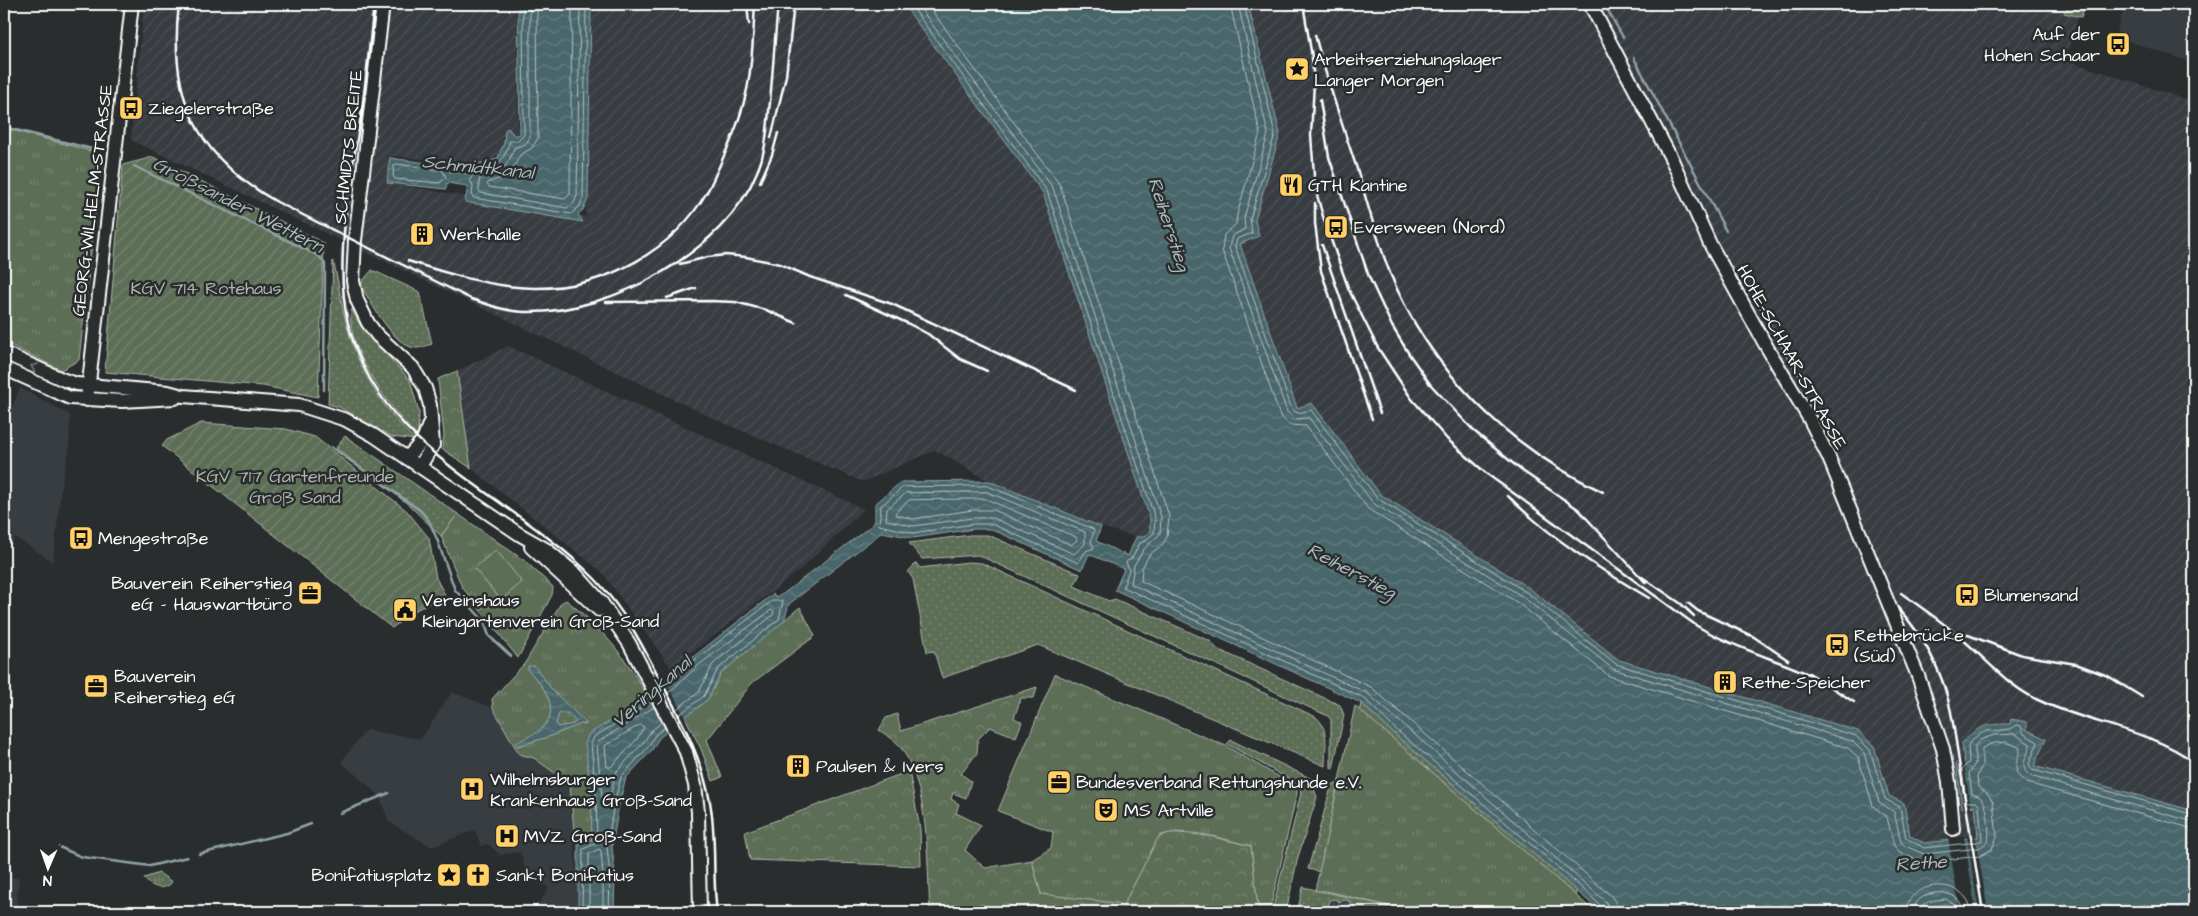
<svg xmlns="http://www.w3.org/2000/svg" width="2198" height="916" font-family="'Architects Daughter',sans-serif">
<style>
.built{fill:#383c42}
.industrial{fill:url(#industrial-furrows)}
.grass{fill:url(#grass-dots);stroke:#aeb6ab}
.forest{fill:url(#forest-crowns);stroke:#aeb6ab}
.park{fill:url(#park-tufts);stroke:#aeb6ab;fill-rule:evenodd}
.garden{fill:url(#garden-furrows);stroke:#aeb6ab}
.pitch{fill:#5d6e57;stroke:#aeb6ab}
.water{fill:url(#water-waves);stroke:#91a3a6;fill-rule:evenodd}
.pier{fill:#2a2d2e}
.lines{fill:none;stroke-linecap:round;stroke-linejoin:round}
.shore{stroke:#b6c2c4;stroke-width:1}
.stream{stroke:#91a3a6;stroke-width:2.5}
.secondary-casing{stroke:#fff;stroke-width:16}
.secondary{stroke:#2a2d2e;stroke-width:12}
.rail{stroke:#fff;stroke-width:2.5}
.secondary-bridge-casing{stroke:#fff;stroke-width:16;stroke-linecap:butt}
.secondary-bridge{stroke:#2a2d2e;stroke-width:12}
.oneway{stroke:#6a6c6d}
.labels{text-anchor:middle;stroke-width:5;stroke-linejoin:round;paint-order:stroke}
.poi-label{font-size:18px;fill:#fff;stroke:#2a2d2e;text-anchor:start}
.street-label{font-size:18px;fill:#fff;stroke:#2a2d2e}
.park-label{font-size:18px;fill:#aeb6ab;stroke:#2a2d2e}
.water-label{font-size:19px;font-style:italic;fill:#adbabc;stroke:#2a2d2e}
</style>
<defs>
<pattern id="industrial-furrows" width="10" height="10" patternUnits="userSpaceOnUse" patternTransform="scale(1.25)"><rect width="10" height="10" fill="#383c42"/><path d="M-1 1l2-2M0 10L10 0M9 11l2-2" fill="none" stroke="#4c5055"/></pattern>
<pattern id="grass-dots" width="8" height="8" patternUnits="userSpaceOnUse" patternTransform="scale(1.25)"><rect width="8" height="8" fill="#5d6e57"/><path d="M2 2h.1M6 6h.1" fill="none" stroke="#758470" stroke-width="1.8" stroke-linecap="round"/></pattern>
<pattern id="forest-crowns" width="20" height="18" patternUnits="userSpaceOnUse" patternTransform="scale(1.25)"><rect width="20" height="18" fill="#5d6e57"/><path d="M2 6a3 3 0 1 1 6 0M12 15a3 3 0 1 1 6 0" fill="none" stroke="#758470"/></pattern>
<pattern id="park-tufts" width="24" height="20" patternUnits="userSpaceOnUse" patternTransform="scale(1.25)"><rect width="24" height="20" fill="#5d6e57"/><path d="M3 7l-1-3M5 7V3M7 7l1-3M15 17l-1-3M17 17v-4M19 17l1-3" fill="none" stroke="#758470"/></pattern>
<pattern id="garden-furrows" width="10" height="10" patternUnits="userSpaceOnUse" patternTransform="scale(1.25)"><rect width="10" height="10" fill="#5d6e57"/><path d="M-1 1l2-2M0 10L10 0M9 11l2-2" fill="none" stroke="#758470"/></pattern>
<pattern id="water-waves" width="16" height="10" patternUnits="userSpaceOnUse" patternTransform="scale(1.25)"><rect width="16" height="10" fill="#48666b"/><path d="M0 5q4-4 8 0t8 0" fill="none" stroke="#637d81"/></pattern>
</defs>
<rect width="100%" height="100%" fill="#2a2d2e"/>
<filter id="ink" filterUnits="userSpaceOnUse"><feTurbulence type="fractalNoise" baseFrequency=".02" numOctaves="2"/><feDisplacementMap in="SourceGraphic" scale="10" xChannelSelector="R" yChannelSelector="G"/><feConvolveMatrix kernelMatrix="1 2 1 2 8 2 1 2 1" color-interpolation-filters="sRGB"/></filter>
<g filter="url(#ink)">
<g class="built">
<polygon points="2125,4 2194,4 2194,63 2115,37"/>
<polygon points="340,249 346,252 344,270 347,301 353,333 404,423 418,437 415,440 395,421 370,386 355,353 344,317 340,284"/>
<polygon points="20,388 70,415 69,450 62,481 53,562 15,537 12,544 4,543 4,440 7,418"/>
<polygon points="452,692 493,708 519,753 534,758 570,784 577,884 577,912 533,912 549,888 527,875 520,852 500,855 488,844 481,846 475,830 432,847 389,822 379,795 341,762 366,730 421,739"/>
<polygon points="4,877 19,878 16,912 4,912"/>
<polygon points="418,902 432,912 410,912"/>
</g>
<g class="industrial">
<polygon points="144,4 517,4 518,153 499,167 394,156 390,158 387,183 586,217 584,4 903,4 1043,193 1150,519 1150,530 1143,537 1136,537 1101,527 989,481 935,450 863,482 717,420 131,140"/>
<polygon points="1248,4 2082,4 2065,60 2194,102 2194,811 2034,766 2010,724 1992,724 1973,731 1962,743 1964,762 1963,808 1975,806 1978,837 1924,843 1910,836 1904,803 1889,796 1874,747 1858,731 1619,660 1529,588 1380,494 1312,403 1297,408 1240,243 1259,236 1255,221 1280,134"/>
<polygon points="508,346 864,509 800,570 687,656 674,672 602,572 471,468 457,371"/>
<polygon points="1327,893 1407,912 1317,912"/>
</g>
<g class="grass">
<path d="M333,261C339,282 340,298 345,318C356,366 380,406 415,440L392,437L339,407L328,404Z"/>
<path d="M372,270L420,292L432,344C428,345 422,348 417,348C395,349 370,301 360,284Z"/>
<path d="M352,309L360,325L410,380L419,412L418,437C393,413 342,344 352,309Z"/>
<polygon points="345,436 458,514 441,536 409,505 336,448"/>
<polygon points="970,535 988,535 1080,574 1074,586 1109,601 1115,599 1210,641 1217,649 1340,705 1344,715 1333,769 1331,768 1331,720 1328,716 978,555 922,559 909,543"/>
<path d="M969,562L982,563L1316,717C1330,729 1325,749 1325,766L1038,645L942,678L934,651L927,652L913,579L908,572L916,563L920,568Z"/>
<polygon points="1361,703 1390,730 1577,891 1574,899 1582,912 1356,728"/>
<polygon points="559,713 568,713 576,722 575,724 558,727 556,724"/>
<polygon points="1231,740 1310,778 1317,797 1298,857 1286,912 1272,912 1301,793 1299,785 1227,744"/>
<polygon points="1332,784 1337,784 1325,873 1308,869"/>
<polygon points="1303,887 1414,912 1354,911 1350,906 1350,901 1342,899 1340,902 1335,899 1329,900 1328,909 1333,912 1297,912"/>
</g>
<g class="forest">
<polygon points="2070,4 2085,4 2081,17 2064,13"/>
<polygon points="457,371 471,468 442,449 444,435 438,379"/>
<path d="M1037,687L1034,698H1021L1014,718L1022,722L1016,737L990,727L978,739L977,753L961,774L971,781L966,798L953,793L951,799L959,804L956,813L981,825L965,850L985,868L1032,860L1041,894L1170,832L1209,836L1251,846L1258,906L1273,907L1272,912H930C927,864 930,782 898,744C893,738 884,734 879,730L886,718L897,714L901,731Z"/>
<polygon points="909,771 920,829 921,866 750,860 745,832"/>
</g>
<g class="park">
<polygon points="4,128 102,154 79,360 61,370 4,342"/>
<polygon points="458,514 525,561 553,587 552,595 518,658 462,587 441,536"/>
<path d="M566,600C600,626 629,660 648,698L590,734L592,840L575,843L570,784L534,758L519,754L493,708L492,699L525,663L561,603ZM534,666L553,691L585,725L581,724L551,736L518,746C526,739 536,735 543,727C562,709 542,684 528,670Z"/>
<polygon points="800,607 815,636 752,683 707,740 722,777 713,781 701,749 685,717 708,699 721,673"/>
<path d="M1055,674L1226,746L1296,787L1297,793L1271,906L1258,907L1251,846C1224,839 1184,826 1159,836L1124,904L1041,894L1032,860L1051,848L1053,832L998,811Z"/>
<polygon points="1355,706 1595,912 1413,912 1326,891 1315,891"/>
<path d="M159,873L172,882C165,892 149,887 144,878Z"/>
</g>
<g class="garden">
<polygon points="153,157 324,243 318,397 263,386 105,372 123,165"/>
<polygon points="201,423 286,429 315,437 407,511 429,538 436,578 445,595 414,611 392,628 162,446 167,440"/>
</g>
<polygon class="pitch" points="496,550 522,582 501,600 474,568"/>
<g class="water">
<polygon points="518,4 591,4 588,199 583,210 578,214 583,222 465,202 468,186 447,183 446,189 387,183 390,158 449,166 449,172 470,174 471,163 487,163 498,158 504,143 505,130 508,128 515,136 520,134"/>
<path d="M903,4H1248L1280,134L1255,220L1259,236L1240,244L1297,408L1312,403L1380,494L1529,588L1619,660L1858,731L1874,746L1889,796L1904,803L1910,836L1924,843L1978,837L1975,806L1962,808L1956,763L1964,762L1962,743C1978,725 1986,724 2010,724L2011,719L2027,722V730L2046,739L2034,766L2194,811V912H1952L1946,904L1927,907L1923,912H1601L1390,730L1361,703L1115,590L1124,569L1089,554L1082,570L991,529H974L913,538L882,532L789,604L784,621L721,673L708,699L659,738L652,750L626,778L619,804L612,847L615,874L614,912H578V844L592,840L591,792L585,743L589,734L648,698L674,672L773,594L777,597L783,594L872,525L875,521V504L901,482L989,481L1101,527L1096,541L1128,556L1136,537H1143L1150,530V519L1043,193Z"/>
<path d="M528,666H534L553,691L587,724H581L551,736L517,746L516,743C525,738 536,734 543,727C562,709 542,684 528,670ZM559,713H568L576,722L574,724L558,727L556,724Z"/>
</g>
<g class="pier">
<polygon points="664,678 686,719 668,734 647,695"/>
<polygon points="1963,759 1971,809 1964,810 1957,761"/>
<polygon points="1975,835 1988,912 1979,912 1967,836"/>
<polygon points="1964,836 1976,912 1960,912 1948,838"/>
</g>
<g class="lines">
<g class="shore">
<path d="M523,4L524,135L518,141H510C502,165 499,165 476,170L470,180L473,186L472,196L474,198L571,214L579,207L583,198L586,4"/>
<path d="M530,4V137L526,144L514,148C507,170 502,170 481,176L479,181V191L481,193L567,208L574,203L577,196L580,4"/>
<polyline points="537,4 538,138 532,148 520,155 511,172 502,178 489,182 487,184 489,187 565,199 570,194 572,4"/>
<polyline points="910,4 1047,191 1155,518 1154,533 1145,541 1140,543 1132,558 1126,562 1129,570 1123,587 1364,698 1393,727 1581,887 1602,907 1604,912"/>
<polyline points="917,4 1053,188 1161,517 1160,534 1144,549 1134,565 1131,584 1367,693 1606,902 1610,912"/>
<polyline points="927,4 1060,185 1169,516 1167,537 1163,544 1149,555 1142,568 1141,581 1371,687 1611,896 1616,903 1618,912"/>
<path d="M1230,4L1260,133L1237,215L1236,224L1224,235L1222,250L1280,416L1290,425L1306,426L1368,509L1518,603L1609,676L1848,748L1858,757L1873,806L1887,817L1894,846L1900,852L1918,861L1926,862L1980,856L1992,849L1997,836L1993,802L1988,794L1978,787L1977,776L1982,766V749C1993,740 2009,741 2020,748C2018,763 2009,772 2027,783L2194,829"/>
<path d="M1238,4L1268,134L1244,218L1245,229L1232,236L1229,248L1287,412L1295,419L1309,418L1373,503L1523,597L1613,669L1852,741L1864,753L1879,802L1894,812L1901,842L1905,846L1924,854L1979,848L1988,842C1990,835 1988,805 1982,799C1980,796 1975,795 1972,794L1969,773L1975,764V746L1980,740L1994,735L2015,734L2030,744C2029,756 2017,766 2030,776L2194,822"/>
<path d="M1244,4L1275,134L1250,219L1252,233L1237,239L1235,246L1292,410L1298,413L1311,410L1377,498L1526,592L1616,664L1856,736L1870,750L1885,799L1900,807L1906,838L1924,848L1977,842L1982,840L1979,805L1976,802H1968L1966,800L1962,769L1969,762L1968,745C1986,721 2002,737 2016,725L2021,726L2024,734L2038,742L2029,764L2033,770L2194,815"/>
<polygon points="397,164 442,170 446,177 440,183 395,179 393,176 394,166"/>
<polygon points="988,486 1093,529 1094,531 1091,541 1094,548 1086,551 1078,563 992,524 973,524 913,533 879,525 881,506 903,487"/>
<polygon points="987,492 1085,532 1085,544 1074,554 993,518 973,518 913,526 886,520 887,509 906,493"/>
<polygon points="986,499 1076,537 1077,540 1071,545 994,510 973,510 913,519 896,515 895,513 909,500"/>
<polyline points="662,690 695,660 772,601 783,601 779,619 718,669 704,696 676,717"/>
<polyline points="665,696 699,665 771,610 774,611 773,615 713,664 699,692 673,712"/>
<polyline points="654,707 598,742 597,746 603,807 607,806 617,771 643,743 651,731 662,722"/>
<polygon points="640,725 644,727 637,739 611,767 607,767 605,746"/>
<polyline points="582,912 583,849 595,844 597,839 596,792 591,744 594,737 651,702"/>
<polyline points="589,912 589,854 599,849 601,851 603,875 603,912"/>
<polyline points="609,912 610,875 607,847 614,803 621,777 648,747 655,735 665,727"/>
<path d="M1906,912C1907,878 1969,876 1971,912"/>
<path d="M1913,912C1915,887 1962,885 1963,912"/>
<path d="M1920,912C1922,900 1935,900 1946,899L1956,906L1957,912"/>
</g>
<g class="stream">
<polyline points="1604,4 1623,37"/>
<polyline points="1634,58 1726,231"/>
<polyline points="4,127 96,150"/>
<polyline points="134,166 319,256 325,264 324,390"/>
<polyline points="1753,293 1790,361 1806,384"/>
<polyline points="331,447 421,511 429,521 437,539 455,590 484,621 489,636 511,656"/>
<polyline points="340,813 389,793"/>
<polyline points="59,847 82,857 150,866 187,857"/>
<polyline points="199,854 287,833 311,824"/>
</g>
<defs>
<g id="secondary">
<polyline points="383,4 355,240 353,281 357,300 368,323 377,335 413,368 425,388 430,405 433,445 420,466"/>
<polyline points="1590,4 1672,160 1710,244 1765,344 1810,420 1829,458"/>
<polyline points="4,353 64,380 77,384 168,392 183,396 299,405 346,420 373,435 519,534 547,550 576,574 601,602 629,643 686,752 695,785 698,812 700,912"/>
<polyline points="4,368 70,398 122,401 175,398"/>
<polyline points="87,400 132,4"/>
<polyline points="407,458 423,440 430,422"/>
<polyline points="531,547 599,610"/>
<polyline points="1918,676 1943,749 1949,782 1953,829"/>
</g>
</defs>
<use href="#secondary" class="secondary-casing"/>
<use href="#secondary" class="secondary"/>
<g class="rail">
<path d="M179,4C168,96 195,156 277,202L471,299C490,305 507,312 526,312C610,314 725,252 757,172C767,149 767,126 770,102C773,69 775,36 778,4"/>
<path d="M374,4C370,39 367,74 362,109C352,173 333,259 348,323C379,453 510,492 595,579C625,610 644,648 663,685C683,723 702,759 710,802C717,839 712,876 717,912"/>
<polyline points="747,4 749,24"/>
<path d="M1303,4L1312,57L1314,84L1311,135L1315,188L1324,220L1349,290L1378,348L1411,398L1447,439L1487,474L1697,626C1734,648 1776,659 1815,677"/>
<path d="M1315,35C1327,81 1343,127 1358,172C1368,205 1377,240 1390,273C1430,371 1508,447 1603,492"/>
<polyline points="1320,100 1329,157 1369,277 1392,326 1409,354 1430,384 1474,431 1521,470 1578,509 1646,583"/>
<polyline points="771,138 786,76 794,4"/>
<polyline points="760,182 772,155 778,133"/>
<polyline points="1315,203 1315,223 1321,271 1372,419"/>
<polyline points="1322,245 1380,413"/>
<path d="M408,261C449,274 494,288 537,288C605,288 673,251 707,192C713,181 718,169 723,158C733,137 741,116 746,94C753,65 753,33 755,4"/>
<polyline points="680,264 708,257 726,255 746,257 780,264 810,277 892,304 1076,390"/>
<polyline points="846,295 909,324 928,334 960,359 987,371"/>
<polyline points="667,298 696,288"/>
<polyline points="606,302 710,301 735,302 766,310 796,323"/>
<path d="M1508,496C1550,538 1598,568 1649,598"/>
<polyline points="1642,577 1680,603 1694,616"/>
<path d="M1879,588C1905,613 1927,641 1940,675C1952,704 1955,737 1960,768C1968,816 1975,864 1983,912"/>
<path d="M1901,593C1922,608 1943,622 1962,639C1986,659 2007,685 2036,699C2086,724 2148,728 2194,762"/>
<polyline points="1688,603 1698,611 1754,637 1788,660"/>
<polyline points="1960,632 2022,655 2076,664 2108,676 2142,697"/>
<polyline points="1809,673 1854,702"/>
</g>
<defs>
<polyline id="secondary-bridge" points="1829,458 1918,676"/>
</defs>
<use href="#secondary-bridge" class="secondary-bridge-casing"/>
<use href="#secondary-bridge" class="secondary-bridge"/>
</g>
<defs><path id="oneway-chevron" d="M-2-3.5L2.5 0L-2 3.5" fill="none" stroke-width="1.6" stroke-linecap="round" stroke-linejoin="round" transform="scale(1.25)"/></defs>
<use class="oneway" href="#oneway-chevron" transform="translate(34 367) rotate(-155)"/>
</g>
<defs>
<symbol id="bus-square" viewBox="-11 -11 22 22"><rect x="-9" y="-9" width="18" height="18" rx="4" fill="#ffd166" stroke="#2a2d2e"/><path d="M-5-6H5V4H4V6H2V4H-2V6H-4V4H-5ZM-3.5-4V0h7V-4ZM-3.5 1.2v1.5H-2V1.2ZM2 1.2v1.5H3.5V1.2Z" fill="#111"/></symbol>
<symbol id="sight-square" viewBox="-11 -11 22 22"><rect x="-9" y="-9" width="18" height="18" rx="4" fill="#ffd166" stroke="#2a2d2e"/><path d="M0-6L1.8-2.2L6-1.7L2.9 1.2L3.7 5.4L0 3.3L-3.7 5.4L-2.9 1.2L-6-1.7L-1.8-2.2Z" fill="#111"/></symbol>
<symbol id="restaurant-square" viewBox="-11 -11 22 22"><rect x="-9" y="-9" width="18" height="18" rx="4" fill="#ffd166" stroke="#2a2d2e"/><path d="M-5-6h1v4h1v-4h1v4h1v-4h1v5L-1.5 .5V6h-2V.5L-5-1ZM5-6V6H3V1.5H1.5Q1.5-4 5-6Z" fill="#111"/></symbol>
<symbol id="building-square" viewBox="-11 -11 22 22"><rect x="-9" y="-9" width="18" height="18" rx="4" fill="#ffd166" stroke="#2a2d2e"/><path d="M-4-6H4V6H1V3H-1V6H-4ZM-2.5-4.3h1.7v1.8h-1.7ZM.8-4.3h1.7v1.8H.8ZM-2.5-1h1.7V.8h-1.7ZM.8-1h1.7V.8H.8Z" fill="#111"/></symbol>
<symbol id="office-square" viewBox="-11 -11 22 22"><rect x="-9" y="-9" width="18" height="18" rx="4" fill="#ffd166" stroke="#2a2d2e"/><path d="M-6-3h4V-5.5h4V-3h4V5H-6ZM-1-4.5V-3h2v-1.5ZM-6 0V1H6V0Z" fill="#111"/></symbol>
<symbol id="civic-square" viewBox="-11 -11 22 22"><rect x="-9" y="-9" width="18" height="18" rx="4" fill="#ffd166" stroke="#2a2d2e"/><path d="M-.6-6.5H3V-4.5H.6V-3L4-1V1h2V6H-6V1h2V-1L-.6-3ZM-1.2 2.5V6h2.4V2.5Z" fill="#111"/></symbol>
<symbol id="hospital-square" viewBox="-11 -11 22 22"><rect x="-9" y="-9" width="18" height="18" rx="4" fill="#ffd166" stroke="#2a2d2e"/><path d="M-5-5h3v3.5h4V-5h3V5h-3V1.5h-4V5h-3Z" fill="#111"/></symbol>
<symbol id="theatre-square" viewBox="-11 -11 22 22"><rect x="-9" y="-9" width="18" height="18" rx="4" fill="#ffd166" stroke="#2a2d2e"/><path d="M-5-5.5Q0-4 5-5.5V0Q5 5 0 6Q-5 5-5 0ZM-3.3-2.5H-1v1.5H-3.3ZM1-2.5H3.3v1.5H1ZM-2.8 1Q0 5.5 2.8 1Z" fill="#111"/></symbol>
<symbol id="church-square" viewBox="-11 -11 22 22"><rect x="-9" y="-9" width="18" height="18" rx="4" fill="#ffd166" stroke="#2a2d2e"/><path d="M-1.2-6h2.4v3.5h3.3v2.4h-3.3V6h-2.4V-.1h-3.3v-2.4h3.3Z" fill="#111"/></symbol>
</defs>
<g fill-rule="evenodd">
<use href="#bus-square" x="2104" y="30" width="28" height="28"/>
<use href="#sight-square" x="1283" y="55" width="28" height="28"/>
<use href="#bus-square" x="117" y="94" width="28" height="28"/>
<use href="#restaurant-square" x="1277" y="171" width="28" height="28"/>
<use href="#bus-square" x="1322" y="213" width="28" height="28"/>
<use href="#building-square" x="408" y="220" width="28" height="28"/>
<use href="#bus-square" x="67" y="524" width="28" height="28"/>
<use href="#office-square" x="296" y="579" width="28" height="28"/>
<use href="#bus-square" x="1953" y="581" width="28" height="28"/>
<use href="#civic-square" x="391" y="596" width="28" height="28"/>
<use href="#bus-square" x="1823" y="631" width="28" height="28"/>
<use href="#building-square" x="1711" y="668" width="28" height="28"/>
<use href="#office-square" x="82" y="672" width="28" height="28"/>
<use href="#building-square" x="784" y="752" width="28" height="28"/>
<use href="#office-square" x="1045" y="768" width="28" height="28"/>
<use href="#hospital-square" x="458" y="775" width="28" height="28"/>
<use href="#theatre-square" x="1092" y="796" width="28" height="28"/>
<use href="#hospital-square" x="493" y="822" width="28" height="28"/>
<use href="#sight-square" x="435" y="861" width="28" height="28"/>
<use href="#church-square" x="464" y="861" width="28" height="28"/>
</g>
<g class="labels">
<g class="poi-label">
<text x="2100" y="40" text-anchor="end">Auf der<tspan x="2100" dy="21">Hohen Schaar</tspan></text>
<text x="1314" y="65">Arbeitserziehungslager<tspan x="1314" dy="21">Langer Morgen</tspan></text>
<text x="148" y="114">Ziegelerstraße</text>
<text x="1308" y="191">GTH Kantine</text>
<text x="1354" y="233">Eversween (Nord)</text>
<text x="440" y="240">Werkhalle</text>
<text x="98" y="544">Mengestraße</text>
<text x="292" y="589" text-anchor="end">Bauverein Reiherstieg<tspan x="292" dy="21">eG - Hauswartbüro</tspan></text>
<text x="1984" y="601">Blumensand</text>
<text x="422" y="606">Vereinshaus<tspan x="422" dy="21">Kleingartenverein Groß-Sand</tspan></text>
<text x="1854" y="641">Rethebrücke<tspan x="1854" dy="21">(Süd)</tspan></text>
<text x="114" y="682">Bauverein<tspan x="114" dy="21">Reiherstieg eG</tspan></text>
<text x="1742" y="688">Rethe-Speicher</text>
<text x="816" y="772">Paulsen &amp; Ivers</text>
<text x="490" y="785">Wilhelmsburger<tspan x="490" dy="21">Krankenhaus Groß-Sand</tspan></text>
<text x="1076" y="788">Bundesverband Rettungshunde e.V.</text>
<text x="1124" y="816">MS Artville</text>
<text x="524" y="842">MVZ Groß-Sand</text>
<text x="432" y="881" text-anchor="end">Bonifatiusplatz</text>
<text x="496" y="881">Sankt Bonifatius</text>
</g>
<g class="street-label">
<text transform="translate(348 147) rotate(-84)" y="6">SCHMIDTS BREITE</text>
<text transform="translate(92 200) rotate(-83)" y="6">GEORG-WILHELM-STRASSE</text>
<text transform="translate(1792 357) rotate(61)" y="6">HOHE-SCHAAR-STRASSE</text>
</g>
<g class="park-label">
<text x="206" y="294">KGV 714 Rotehaus</text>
<text x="295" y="482">KGV 717 Gartenfreunde<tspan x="295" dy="21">Groß Sand</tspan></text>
</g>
<g class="water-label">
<text transform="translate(478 166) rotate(6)" y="7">Schmidtkanal</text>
<text transform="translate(239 204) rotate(27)" y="7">Großsander Wettern</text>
<text transform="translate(1170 224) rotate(72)" y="7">Reiherstieg</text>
<text transform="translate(1352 570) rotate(28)" y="7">Reiherstieg</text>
<text transform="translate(651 691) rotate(-41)" y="7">Veringkanal</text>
<text transform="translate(1921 862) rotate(-4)" y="7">Rethe</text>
</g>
</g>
<rect width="2198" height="916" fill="none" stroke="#2a2d2e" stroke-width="20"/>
<rect x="10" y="10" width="2178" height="896" fill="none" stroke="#fff" stroke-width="2" filter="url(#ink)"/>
<g transform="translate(48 868) rotate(182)" stroke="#2a2d2e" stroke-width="4" paint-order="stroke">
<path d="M0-4L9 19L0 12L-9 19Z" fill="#ffffff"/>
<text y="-8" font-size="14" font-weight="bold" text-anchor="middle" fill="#ffffff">N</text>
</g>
</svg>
